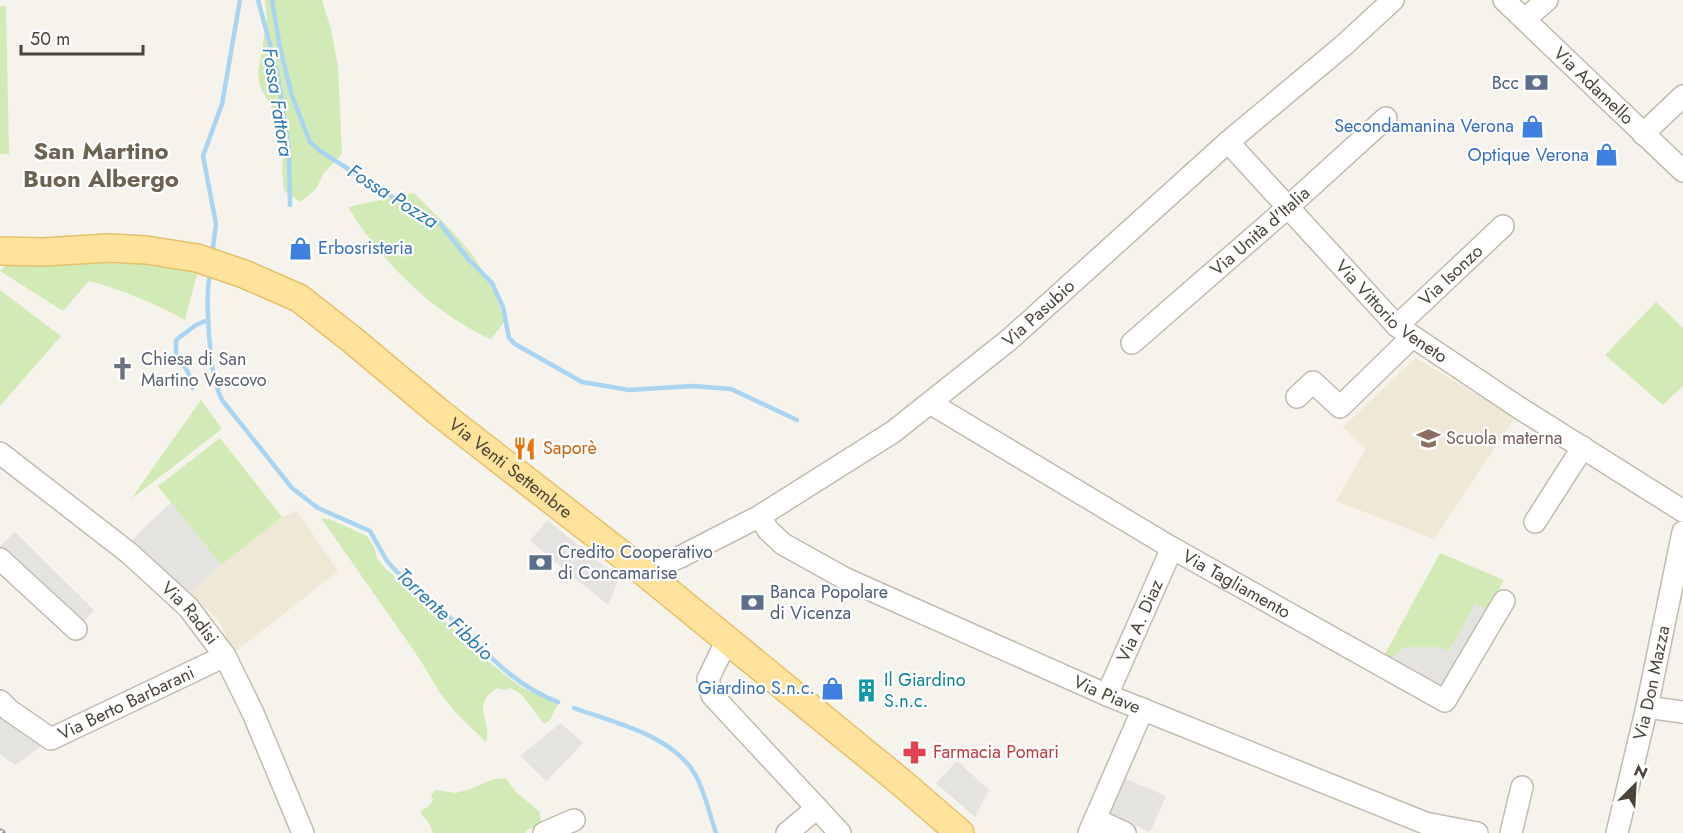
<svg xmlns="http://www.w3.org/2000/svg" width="1683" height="833" font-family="Jost,sans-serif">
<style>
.education{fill:#efe8d6}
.green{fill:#d2eab5}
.parking{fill:#e5e3e0}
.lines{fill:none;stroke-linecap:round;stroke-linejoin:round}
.stream{stroke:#a9d4f2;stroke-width:4.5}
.minor-casing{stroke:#c2bbae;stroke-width:24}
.major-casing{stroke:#e6c16a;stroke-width:30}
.minor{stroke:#fff;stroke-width:21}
.major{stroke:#ffe39c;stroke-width:27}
.rail-casing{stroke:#9a9a9a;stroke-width:7}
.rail{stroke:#fff;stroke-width:4.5;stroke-dasharray:14;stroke-linecap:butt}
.labels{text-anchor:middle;stroke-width:4.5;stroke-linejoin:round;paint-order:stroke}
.service-label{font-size:18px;fill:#4e5e75;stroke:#fff;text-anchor:start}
.street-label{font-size:18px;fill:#4b4439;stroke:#fff}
.shop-label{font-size:18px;fill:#366cbe;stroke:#fff;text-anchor:end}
.worship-label{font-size:18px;fill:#5b616d;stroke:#fff;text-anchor:start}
.education-label{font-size:18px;fill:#785e54;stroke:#fff;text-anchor:start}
.food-label{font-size:18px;fill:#c56008;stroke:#fff;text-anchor:start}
.culture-label{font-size:18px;fill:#0d838f;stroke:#fff;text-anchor:start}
.health-label{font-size:18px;fill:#be3a42;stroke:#fff;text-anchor:start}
.water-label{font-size:20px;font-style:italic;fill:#2e7ab2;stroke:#fff}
.district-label{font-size:24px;font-weight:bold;fill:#6e6250;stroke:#fff}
</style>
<rect width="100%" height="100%" fill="#f6f3ec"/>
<g class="education">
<polygon points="1416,358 1515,417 1434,539 1336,501 1366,449 1343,427"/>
<polygon points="297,511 338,571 234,653 219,621 190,593 221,565 282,517"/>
</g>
<g class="green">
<polygon points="265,0 322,0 331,29 338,67 342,154 324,173 316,189 300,202 284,191 282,171 284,145 271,106 260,87 258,73 267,19"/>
<polygon points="0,6 6,6 9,154 0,154"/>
<path d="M414,193C435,215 460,236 477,262C490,280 498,301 505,321L491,339C432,313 381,261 348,207Z"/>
<path d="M19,254L199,267L185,320C154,303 122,290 89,281L63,311L0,271Z"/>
<polygon points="0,290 61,336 0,406"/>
<polygon points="1656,302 1683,328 1683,386 1663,405 1605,355"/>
<polygon points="201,400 222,429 131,499"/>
<polygon points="220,438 282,517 221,565 158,486"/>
<path d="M321,518L329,519L367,536L374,547L377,558L386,569L431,607L476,652L521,687L558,704L550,720L544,724L522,695L511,688L504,690L497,688C470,706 492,718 486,742L457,714L440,693L419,658Z"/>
<polygon points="1440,553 1504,580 1487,610 1475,604 1449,651 1435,647 1390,659 1384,656"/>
<polygon points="506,778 516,792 539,811 542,824 527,830 525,833 433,833 430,825 420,812 429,806 433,800 431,795 436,790 456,793 470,789 494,779"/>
</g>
<g class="parking">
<polygon points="171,502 221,565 190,593 130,542"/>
<polygon points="547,520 619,578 608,605 530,541"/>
<polygon points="15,532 94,610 76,629 0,559 0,546"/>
<polygon points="1475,604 1487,610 1444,690 1390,659 1404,647 1435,647 1449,651"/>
<polygon points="0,701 51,739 15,765 0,754"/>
<polygon points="561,723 583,743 546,781 520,756"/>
<polygon points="957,761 989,790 975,817 936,783"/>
<polygon points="1126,779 1166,796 1150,832 1110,814"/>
</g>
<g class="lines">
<g class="stream">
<polyline points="258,0 277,71 289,151 290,205"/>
<polyline points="272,0 280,48 292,96 310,142 320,151 408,207 438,221 469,260 492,283 503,307 509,338 515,344 582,382 629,390 693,386 731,389 797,420"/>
<polyline points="212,255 216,224 203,156 222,104 240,0"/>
<path d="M210,272C206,296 208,311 209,334C211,358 212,378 222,400L292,488L318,508L370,531L387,561L397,572C421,591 445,612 466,633C494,661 520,688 558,702"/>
<polyline points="193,388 188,372 176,355 176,340 196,325 208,320"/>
<path d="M574,708C615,723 675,736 696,776C705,793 710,815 716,833"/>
</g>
<defs>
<g id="minor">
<path id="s1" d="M1504,0L1683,171"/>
<polyline points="1525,19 1547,0"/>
<polyline points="1643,134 1683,96"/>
<path id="s2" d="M1228,142L1397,326L1521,409L1683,511"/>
<path id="s3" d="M1397,326L1503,226"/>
<path id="s4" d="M1132,343L1287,208L1386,118"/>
<polyline points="1297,397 1313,382 1340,407 1412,337"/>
<path id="s5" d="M930,403L1172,548L1445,701L1504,601"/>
<path id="s6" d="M0,453L129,553L188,607L225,656L253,713L303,833"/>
<path id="s7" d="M760,516L768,530L783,544L844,578L1107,695L1425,823L1477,833"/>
<polyline points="1535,522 1583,447"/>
<polyline points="0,559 76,629"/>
<path id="s8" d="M644,572L680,557L760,516L893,432L1010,339L1228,142L1343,46L1393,0"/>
<polyline points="727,640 708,679 712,695 840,833"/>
<path id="s9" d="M1107,695L1172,548"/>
<path id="s10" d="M0,701L9,710L51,739L225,656"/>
<polyline points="1647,707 1683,712"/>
<polyline points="1095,819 1125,833"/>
<polyline points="544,833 574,820"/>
<polyline points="787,833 817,808"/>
<polyline points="1089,833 1143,709"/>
<polyline points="1511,833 1522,787"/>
<path id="s11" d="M1617,833L1647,707L1683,532"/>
</g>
<g id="major">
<path id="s12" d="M0,251L43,252L109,248L146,250L197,258L244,274L299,298L350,338L441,414L644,572L902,783L960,833"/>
</g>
</defs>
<use href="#minor" class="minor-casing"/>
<use href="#major" class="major-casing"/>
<use href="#minor" class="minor"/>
<use href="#major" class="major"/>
<defs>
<polyline id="rail" points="0,832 2,833"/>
</defs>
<use href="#rail" class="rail-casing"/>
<use href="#rail" class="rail"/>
</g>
<defs>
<symbol id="bank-bare" viewBox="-9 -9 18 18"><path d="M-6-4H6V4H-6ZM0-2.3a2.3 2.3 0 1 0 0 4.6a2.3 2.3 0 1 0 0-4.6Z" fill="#5c6f8a" stroke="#fff" stroke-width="2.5" paint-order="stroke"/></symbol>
<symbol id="shop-bare" viewBox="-9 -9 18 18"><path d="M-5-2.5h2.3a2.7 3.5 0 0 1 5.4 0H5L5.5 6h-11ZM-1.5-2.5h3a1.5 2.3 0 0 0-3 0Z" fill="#3f7fe0" stroke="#fff" stroke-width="2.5" paint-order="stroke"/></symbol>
<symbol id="church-bare" viewBox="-9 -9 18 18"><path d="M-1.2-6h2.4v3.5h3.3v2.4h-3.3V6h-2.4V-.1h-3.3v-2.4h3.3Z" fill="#6b7280" stroke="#fff" stroke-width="2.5" paint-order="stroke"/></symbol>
<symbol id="school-bare" viewBox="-9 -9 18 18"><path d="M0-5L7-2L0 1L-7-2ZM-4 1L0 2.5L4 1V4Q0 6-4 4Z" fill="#8d6e63" stroke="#fff" stroke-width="2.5" paint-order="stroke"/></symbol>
<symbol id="restaurant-bare" viewBox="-9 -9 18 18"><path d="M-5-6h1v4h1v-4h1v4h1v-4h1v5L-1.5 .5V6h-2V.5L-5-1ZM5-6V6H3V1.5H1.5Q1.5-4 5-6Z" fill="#e8710a" stroke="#fff" stroke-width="2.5" paint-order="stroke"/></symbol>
<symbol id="building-bare" viewBox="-9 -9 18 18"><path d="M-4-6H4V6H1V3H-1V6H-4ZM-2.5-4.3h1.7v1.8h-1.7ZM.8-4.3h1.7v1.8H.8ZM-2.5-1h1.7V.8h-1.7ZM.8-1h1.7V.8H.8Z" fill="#0f9aa8" stroke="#fff" stroke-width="2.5" paint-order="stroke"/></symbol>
<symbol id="pharmacy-bare" viewBox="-9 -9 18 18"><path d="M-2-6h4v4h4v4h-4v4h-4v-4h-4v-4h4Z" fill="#e0444e" stroke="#fff" stroke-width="2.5" paint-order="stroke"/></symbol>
</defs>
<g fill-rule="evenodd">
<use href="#bank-bare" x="1520" y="66" width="33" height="33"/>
<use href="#shop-bare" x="1516" y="110" width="33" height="33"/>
<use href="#shop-bare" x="1590" y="138" width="33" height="33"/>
<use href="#shop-bare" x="284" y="232" width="33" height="33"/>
<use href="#church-bare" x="106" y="352" width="33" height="33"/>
<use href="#school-bare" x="1412" y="422" width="33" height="33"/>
<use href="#restaurant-bare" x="508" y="432" width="33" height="33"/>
<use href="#bank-bare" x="524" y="546" width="33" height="33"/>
<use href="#bank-bare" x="736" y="586" width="33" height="33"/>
<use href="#shop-bare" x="816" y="672" width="33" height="33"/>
<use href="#building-bare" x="850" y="674" width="33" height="33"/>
<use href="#pharmacy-bare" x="898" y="736" width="33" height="33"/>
</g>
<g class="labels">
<g class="service-label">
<text x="1519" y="89" text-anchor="end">Bcc</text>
<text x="558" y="558">Credito Cooperativo<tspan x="558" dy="21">di Concamarise</tspan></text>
<text x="770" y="598">Banca Popolare<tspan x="770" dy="21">di Vicenza</tspan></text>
</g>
<g class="street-label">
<text dy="6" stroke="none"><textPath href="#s1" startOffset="124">Via Adamello</textPath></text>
<text dy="6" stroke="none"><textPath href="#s4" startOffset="170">Via Unità d'Italia</textPath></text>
<text dy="6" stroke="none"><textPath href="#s3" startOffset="74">Via Isonzo</textPath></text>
<text dy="6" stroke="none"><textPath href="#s2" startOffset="236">Via Vittorio Veneto</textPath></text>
<text dy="6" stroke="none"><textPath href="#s8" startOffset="474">Via Pasubio</textPath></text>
<text dy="6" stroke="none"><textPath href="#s12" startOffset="579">Via Venti Settembre</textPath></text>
<text dy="6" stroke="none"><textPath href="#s5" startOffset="356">Via Tagliamento</textPath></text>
<text dy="6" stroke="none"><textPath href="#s6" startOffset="249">Via Radisi</textPath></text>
<text dy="6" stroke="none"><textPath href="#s9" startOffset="81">Via A. Diaz</textPath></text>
<text dy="6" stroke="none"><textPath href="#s11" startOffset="154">Via Don Mazza</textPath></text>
<text dy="6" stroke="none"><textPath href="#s7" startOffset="394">Via Piave</textPath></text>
<text dy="6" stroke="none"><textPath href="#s10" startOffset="147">Via Berto Barbarani</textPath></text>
</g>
<g class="shop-label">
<text x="1514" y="132">Secondamanina Verona</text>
<text x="1589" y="161">Optique Verona</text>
<text x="318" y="254" text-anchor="start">Erbosristeria</text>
<text x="815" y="694">Giardino S.n.c.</text>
</g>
<g class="worship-label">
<text x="141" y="365">Chiesa di San<tspan x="141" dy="21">Martino Vescovo</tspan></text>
</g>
<g class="education-label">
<text x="1446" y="444">Scuola materna</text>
</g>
<g class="food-label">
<text x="543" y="454">Saporè</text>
</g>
<g class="culture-label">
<text x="884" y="686">Il Giardino<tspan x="884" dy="21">S.n.c.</tspan></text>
</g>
<g class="health-label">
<text x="933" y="758">Farmacia Pomari</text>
</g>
<g class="water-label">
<text transform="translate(278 102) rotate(81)" y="7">Fossa Fattora</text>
<text transform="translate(393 196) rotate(32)" y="7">Fossa Pozza</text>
<text transform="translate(445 614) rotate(43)" y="7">Torrente Fibbio</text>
</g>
<g class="district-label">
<text x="101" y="159">San Martino<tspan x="101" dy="28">Buon Albergo</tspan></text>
</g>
</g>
<g transform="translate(1635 785) rotate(24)" stroke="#ffffff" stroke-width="4.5" paint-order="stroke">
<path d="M0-4.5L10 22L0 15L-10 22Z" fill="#4b4439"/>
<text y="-9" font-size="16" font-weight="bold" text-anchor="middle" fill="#4b4439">N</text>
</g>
<path d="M21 45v9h122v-9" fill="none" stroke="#4b4439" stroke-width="3"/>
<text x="30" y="45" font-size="18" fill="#4b4439" stroke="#ffffff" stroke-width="4.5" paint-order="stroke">50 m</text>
</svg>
